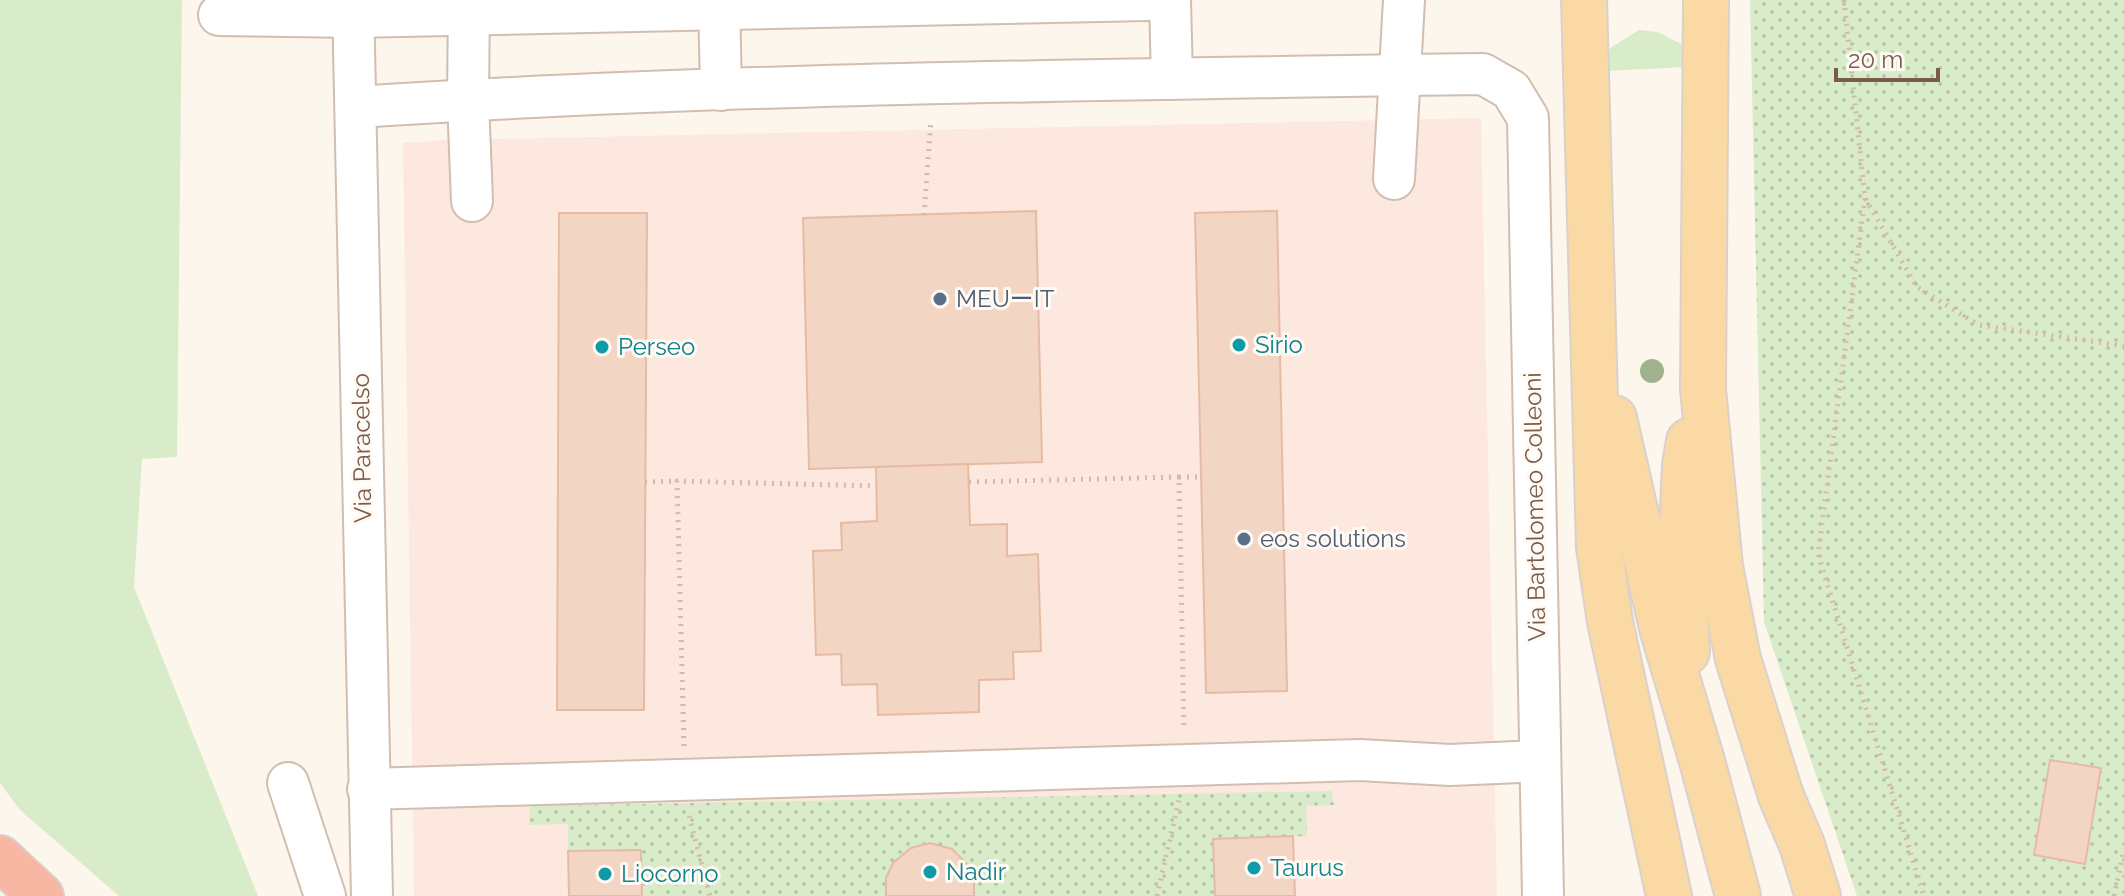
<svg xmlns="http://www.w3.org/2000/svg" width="2124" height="896" font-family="Raleway,'Noto Sans JP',sans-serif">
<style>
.commercial{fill:#fde8e0}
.grass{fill:#d8ecc9}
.park{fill:url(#park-dots)}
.building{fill:#f3d5c3;stroke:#e6bba3;stroke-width:2}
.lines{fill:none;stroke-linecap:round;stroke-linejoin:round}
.minor-casing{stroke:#d1beb0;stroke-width:44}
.major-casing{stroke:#dad1cd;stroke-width:48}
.highway-casing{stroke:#dad1cd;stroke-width:48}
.path{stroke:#d9b8a5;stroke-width:5;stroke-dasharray:2 6;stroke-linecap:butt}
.minor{stroke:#fff;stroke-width:40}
.major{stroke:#fbd9a5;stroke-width:44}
.highway{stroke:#f7b7a3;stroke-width:44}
.tree{fill:#a0b28e}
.service-dot{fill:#5c6f8a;stroke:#fffaf3;stroke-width:3}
.culture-dot{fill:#0f9aa8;stroke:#fffaf3;stroke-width:3}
.labels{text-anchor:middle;stroke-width:6;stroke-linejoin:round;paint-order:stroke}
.service-label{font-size:24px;fill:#4e5e75;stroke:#fffaf3;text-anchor:start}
.culture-label{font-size:24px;fill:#0d838f;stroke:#fffaf3;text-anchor:start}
.street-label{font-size:24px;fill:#7a5c4d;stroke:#fffaf3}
</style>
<defs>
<pattern id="park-dots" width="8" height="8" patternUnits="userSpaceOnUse" patternTransform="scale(2)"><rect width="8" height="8" fill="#d8ecc9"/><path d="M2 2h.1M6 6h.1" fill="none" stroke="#b4c2a5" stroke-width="1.8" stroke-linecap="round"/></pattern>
</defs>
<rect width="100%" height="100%" fill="#fdf6ec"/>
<polygon class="commercial" points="1481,118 1497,896 414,896 403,143 446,140"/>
<g class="grass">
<polygon points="0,0 182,0 177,457 142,459 134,587 258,896 119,896 20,810 0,783"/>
<polygon points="1639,30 1658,32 1681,44 1686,67 1607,71 1610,48"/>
</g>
<g class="park">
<polygon points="1750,0 2124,0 2124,896 1857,896 1764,622"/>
<polygon points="1332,791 1334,805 1306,806 1307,836 1213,839 1215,896 642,896 641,850 568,851 568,824 529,825 530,806"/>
</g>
<g class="building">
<polygon points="1036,211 1042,462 809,469 803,218"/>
<polygon points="1277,211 1287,691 1206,693 1195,213"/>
<polygon points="559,213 647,213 644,710 557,710"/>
<polygon points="968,464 970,525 1007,524 1007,556 1038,554 1041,651 1013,652 1014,679 979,680 979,712 878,715 877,684 842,685 841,654 816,655 813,551 842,550 841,523 877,521 876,467"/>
<polygon points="2050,760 2101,768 2085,864 2034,855"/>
<polygon points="1293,836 1295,896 1215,896 1213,839"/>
<polygon points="930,843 952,849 969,866 974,880 974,896 886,896 886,878 893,863 911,848"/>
<polygon points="641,850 642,896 569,896 568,851"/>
</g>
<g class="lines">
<defs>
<g id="minor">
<polyline points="353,0 372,896"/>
<polyline points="469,0 468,100 472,201"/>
<polyline points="719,0 721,90"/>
<polyline points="1170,0 1172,79"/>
<polyline points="219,15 353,17 1148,0"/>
<path d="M357,107C704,84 1053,81 1401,75L1483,74L1511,90L1528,118L1543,896"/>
<polyline points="1394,179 1404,0"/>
<polyline points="288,783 325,896"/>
<polyline points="368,789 1360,760 1450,765 1540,761"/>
</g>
<g id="major">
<polyline points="1584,0 1599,547 1610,622 1669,896"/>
<polyline points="1706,0 1703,389 1720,566 1738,659 1781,796 1802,845 1818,896"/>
<polyline points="1614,418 1662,628 1702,761 1738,896"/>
<polyline points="1687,652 1682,527 1685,465 1689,441"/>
</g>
<polyline id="highway" points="0,858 41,896"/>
</defs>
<use href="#minor" class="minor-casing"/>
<use href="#major" class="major-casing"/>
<use href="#highway" class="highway-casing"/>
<g class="path">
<polyline points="1844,0 1865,198 1917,287 1979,325 2124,346"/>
<polyline points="1865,198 1818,554 1924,896"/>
<polyline points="924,215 931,120"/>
<polyline points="1179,477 1201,477"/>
<polyline points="645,482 677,481"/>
<polyline points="969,482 1179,477 1184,730"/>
<polyline points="684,746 677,481 876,486"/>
<polyline points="689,816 710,896"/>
<polyline points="1157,896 1179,800"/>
<polyline points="2114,896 2124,850"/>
</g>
<use href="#minor" class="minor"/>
<use href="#major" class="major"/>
<use href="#highway" class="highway"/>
</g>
<circle class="tree" cx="1652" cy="371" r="12"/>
<g class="service-dot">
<circle cx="940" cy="299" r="8"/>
<circle cx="1244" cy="539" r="8"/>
</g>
<g class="culture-dot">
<circle cx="1239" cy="345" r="8"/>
<circle cx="602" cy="347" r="8"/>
<circle cx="1254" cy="868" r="8"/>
<circle cx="930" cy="872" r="8"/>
<circle cx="605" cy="874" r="8"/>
</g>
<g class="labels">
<g class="service-label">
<text x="956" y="307">MEUーIT</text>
<text x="1260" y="547">eos solutions</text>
</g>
<g class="culture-label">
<text x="1255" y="353">Sirio</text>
<text x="618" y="355">Perseo</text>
<text x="1270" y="876">Taurus</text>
<text x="946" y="880">Nadir</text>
<text x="621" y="882">Liocorno</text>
</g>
<g class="street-label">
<text transform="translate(362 448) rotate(-91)" y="8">Via Paracelso</text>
<text transform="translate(1535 507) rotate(-91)" y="8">Via Bartolomeo Colleoni</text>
</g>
</g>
<path d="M1836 68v12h102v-12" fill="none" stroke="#7a5c4d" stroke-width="4"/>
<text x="1848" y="68" font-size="24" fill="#7a5c4d" stroke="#fffaf3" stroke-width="6" paint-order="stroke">20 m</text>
</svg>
